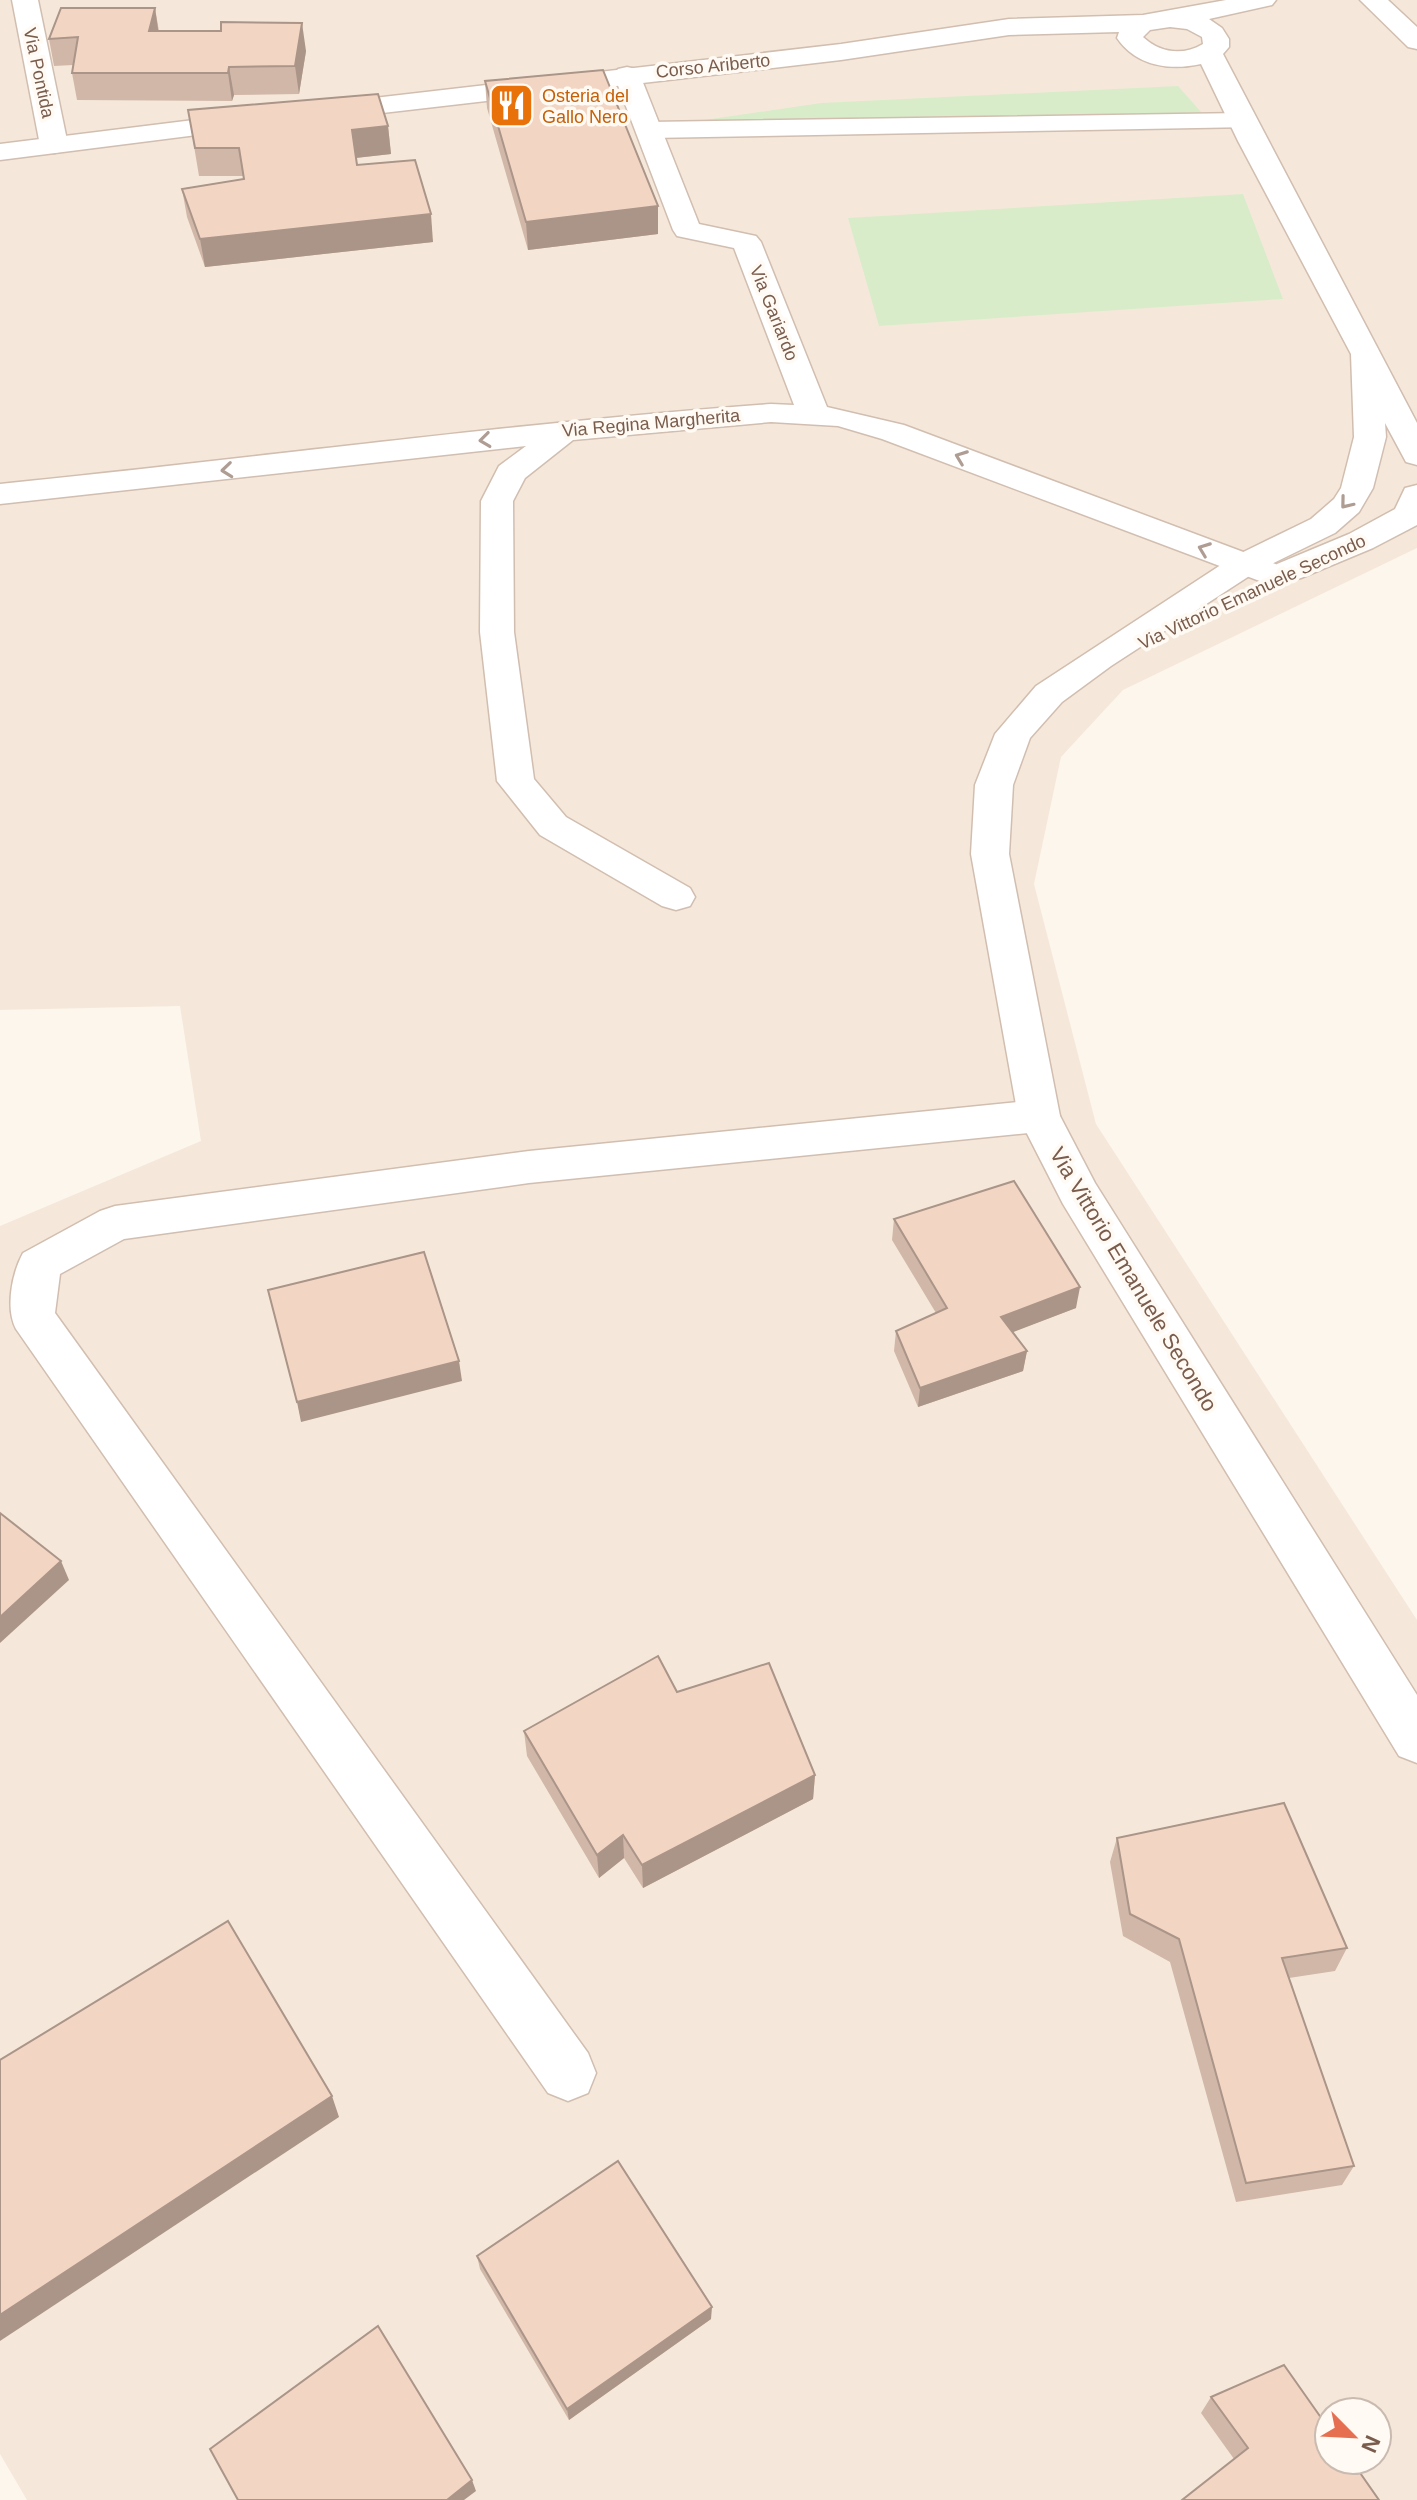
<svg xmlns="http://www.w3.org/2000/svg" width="1417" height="2500" font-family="Helvetica,sans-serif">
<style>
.residential{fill:#f5e8da;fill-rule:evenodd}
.green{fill:#d8ecc9}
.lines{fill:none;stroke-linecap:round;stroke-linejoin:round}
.pedestrian-casing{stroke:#d1beb0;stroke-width:3}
.minor-casing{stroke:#d1beb0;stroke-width:3}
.tertiary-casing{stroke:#d1beb0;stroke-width:3}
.pedestrian{fill:#fff;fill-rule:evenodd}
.minor{fill:#fff;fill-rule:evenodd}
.tertiary{fill:#fff;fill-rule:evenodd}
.wall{fill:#d1b7a8}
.shaded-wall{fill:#aa9588}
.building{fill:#f3d5c3;stroke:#aa9588;stroke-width:2}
.oneway{stroke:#af9d94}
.labels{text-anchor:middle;stroke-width:7;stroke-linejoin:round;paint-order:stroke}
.far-street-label{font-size:18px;fill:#7a5c4d;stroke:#fffaf3}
.far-food-label{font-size:18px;fill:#c56008;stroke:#fffaf3;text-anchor:start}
.street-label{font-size:22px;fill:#7a5c4d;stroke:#fffaf3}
</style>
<rect width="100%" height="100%" fill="#fdf6ec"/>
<path class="residential" d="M0,0H1417V548L1123,690L1061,757L1034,884L1096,1124L1417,1620V2500H27L0,2454V1226L201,1141L180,1006L0,1010ZM1329,2412H1377V2460H1329Z"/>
<g class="green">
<polygon points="1178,86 1202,113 698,121 821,103"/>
<polygon points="1243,194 1283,299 879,326 848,218"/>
</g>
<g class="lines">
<defs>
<g id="pedestrian">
<polygon points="1360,0 1388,0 1417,27 1417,49 1408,47"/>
<polygon points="1242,113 1252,115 1256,121 1252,127 650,138 640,136 636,130 640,124 650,122"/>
</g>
<g id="minor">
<polygon points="12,0 38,0 68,145 64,151 54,153 44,151 40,145"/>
<path d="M627,67L636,69L640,75L699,224L756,236L761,242L827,407L904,425L1289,569L1294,576L1289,583L1277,586L1265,583L882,439L838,426L771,422L573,440L525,478L513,501L514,632L534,779L566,817L690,888L695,897L690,906L676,910L662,906L540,835L497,781L480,632L481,501L499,466L526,446L0,504V484C257,458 514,423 771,404L794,405L734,248L677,236L673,230L614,75L618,69Z"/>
<path d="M1039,1100L1054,1105L1060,1116L1054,1127L1039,1132L529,1183L124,1239L60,1274L55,1313L588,2053L596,2073L588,2093L568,2101L548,2093L16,1329C5,1308 12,1273 23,1253L100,1211L115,1206L529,1151Z"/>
</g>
<g id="tertiary">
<path d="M1226,0H1276L1272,5L1209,19L1222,28L1229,39V47L1223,54L1417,423V465L1406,462L1385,423L1386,437L1373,488L1359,512L1335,533L1257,571L1111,666L1062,702L1030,738L1013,785L1009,854L1060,1116L1095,1183L1417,1695V1763L1399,1756L1063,1204L1018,1116L971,854L975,785L995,734L1036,686L1233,557L1311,519L1334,499L1341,488L1354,437L1351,354L1238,141L1201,64C1169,71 1136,66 1117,38L1119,32L1009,35L841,60L322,120L312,118L308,112L312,106L322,104L841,44L1009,19L1143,15ZM1170,27L1187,29L1202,37L1203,44C1183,56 1160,53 1143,37L1150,30Z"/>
<polygon points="250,113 260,115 264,121 260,127 0,160 0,144"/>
<polygon points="1417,485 1417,525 1373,548 1301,578 1289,581 1277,578 1272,571 1277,564 1349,534 1395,509 1405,488"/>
</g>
</defs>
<use href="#pedestrian" class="pedestrian-casing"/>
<use href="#minor" class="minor-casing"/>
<use href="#tertiary" class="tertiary-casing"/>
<use href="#pedestrian" class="pedestrian"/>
<use href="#minor" class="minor"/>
<use href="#tertiary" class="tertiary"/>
</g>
<g class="wall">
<polygon points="155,8 159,31 306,51 299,94 234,95 232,101 77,100 72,73 73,65 54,66 49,39"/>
<polygon points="485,81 658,206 658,234 528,250 487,108"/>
<polygon points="188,110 388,126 391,154 356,158 357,165 433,242 205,267 187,217 182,189 244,179 244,176 199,176"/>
<polygon points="894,1219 1076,1308 1012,1332 1027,1351 1023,1371 918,1407 894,1351 896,1331 936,1313 892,1240"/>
<polygon points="677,1692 815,1775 813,1799 643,1888 624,1858 599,1878 527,1756 524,1731"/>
<polygon points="1117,1838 1347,1948 1335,1971 1289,1978 1354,2166 1342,2185 1236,2202 1170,1962 1123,1936 1110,1862"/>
<polygon points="477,2256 711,2319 569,2420 480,2269"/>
<polygon points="1211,2397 1379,2500 1234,2459 1201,2413"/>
</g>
<g class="shaded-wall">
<polygon points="155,8 159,36 149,31"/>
<polygon points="302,23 306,51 299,94 295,66"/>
<polygon points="229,67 234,95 232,101 228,73"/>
<polygon points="388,126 391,154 355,158 352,130"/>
<polygon points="658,206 658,234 528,250 526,222"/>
<polygon points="431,214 433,242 205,267 200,239"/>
<polygon points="1080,1287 1076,1308 998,1338 1001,1317"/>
<polygon points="1027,1351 1023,1371 918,1407 920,1388"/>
<polygon points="459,1361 462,1381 301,1422 297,1402"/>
<polygon points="61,1561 69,1580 0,1643 0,1617"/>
<polygon points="815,1775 813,1799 643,1888 642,1865"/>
<polygon points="623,1835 624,1858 599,1878 597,1855"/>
<polygon points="332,2096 339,2117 0,2341 0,2315"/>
<polygon points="712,2307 711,2319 569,2420 567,2409"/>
<polygon points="472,2480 476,2491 464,2500 447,2500"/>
</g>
<g class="building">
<polygon points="61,8 155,8 149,31 221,31 221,22 302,23 295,66 229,67 228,73 72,73 78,37 49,39"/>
<polygon points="603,70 658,206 526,222 485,81"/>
<polygon points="378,94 388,126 352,130 357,165 415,160 431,214 200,239 182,189 244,179 239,148 195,148 188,110"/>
<polygon points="1014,1181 1080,1287 1001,1317 1027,1351 920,1388 896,1331 947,1308 894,1219"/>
<polygon points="424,1252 459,1361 297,1402 268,1290"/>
<polygon points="0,1513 61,1561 0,1617"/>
<polygon points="658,1656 677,1692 769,1663 815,1775 642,1865 623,1835 597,1855 524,1731"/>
<polygon points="1284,1803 1347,1948 1282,1958 1354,2166 1246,2183 1179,1939 1130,1914 1117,1838"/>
<polygon points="228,1921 332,2096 0,2315 0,2060"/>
<polygon points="618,2161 712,2307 567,2409 477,2256"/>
<polygon points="378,2326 472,2480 447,2500 238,2500 210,2449"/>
<polygon points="1284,2365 1329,2429 1329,2460 1351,2460 1379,2500 1182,2500 1248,2448 1211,2397"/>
</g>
<defs><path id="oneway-chevron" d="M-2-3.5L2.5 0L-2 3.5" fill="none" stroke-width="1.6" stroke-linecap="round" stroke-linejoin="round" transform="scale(2)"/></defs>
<g class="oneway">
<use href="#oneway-chevron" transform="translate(485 440) rotate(173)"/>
<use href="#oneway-chevron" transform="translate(961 457) rotate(-159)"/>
<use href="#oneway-chevron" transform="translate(227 470) rotate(174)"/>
<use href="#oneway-chevron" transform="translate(1346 503) rotate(129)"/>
<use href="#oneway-chevron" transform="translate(1204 549) rotate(-159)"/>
</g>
<defs>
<symbol id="restaurant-square" viewBox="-11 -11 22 22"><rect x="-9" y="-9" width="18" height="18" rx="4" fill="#e8710a" stroke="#fffaf3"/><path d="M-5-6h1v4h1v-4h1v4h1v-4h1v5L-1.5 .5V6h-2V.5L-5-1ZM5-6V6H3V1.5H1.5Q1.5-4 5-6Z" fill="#fff"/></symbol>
</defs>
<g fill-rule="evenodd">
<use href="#restaurant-square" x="486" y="80" width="51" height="51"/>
</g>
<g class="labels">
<g class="far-street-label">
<text transform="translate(713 66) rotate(-6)" y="6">Corso Ariberto</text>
<text transform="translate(39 73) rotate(78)" y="6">Via Pontida</text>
<text transform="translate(774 313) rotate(68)" y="6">Via Gariardo</text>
<text transform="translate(651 423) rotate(-5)" y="6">Via Regina Margherita</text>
<text transform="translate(1252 592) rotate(-25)" y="6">Via Vittorio Emanuele Secondo</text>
</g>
<g class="far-food-label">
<text x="542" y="102">Osteria del<tspan x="542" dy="21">Gallo Nero</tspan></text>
</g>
<g class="street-label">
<text transform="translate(1134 1279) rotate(59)" y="8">Via Vittorio Emanuele Secondo</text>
</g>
</g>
<g transform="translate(1353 2436) rotate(114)"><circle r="38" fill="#fffaf3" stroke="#cabbb1" stroke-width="2"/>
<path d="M0-6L14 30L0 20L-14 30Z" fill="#e76f51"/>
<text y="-12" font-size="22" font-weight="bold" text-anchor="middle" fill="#7a5c4d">N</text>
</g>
</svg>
